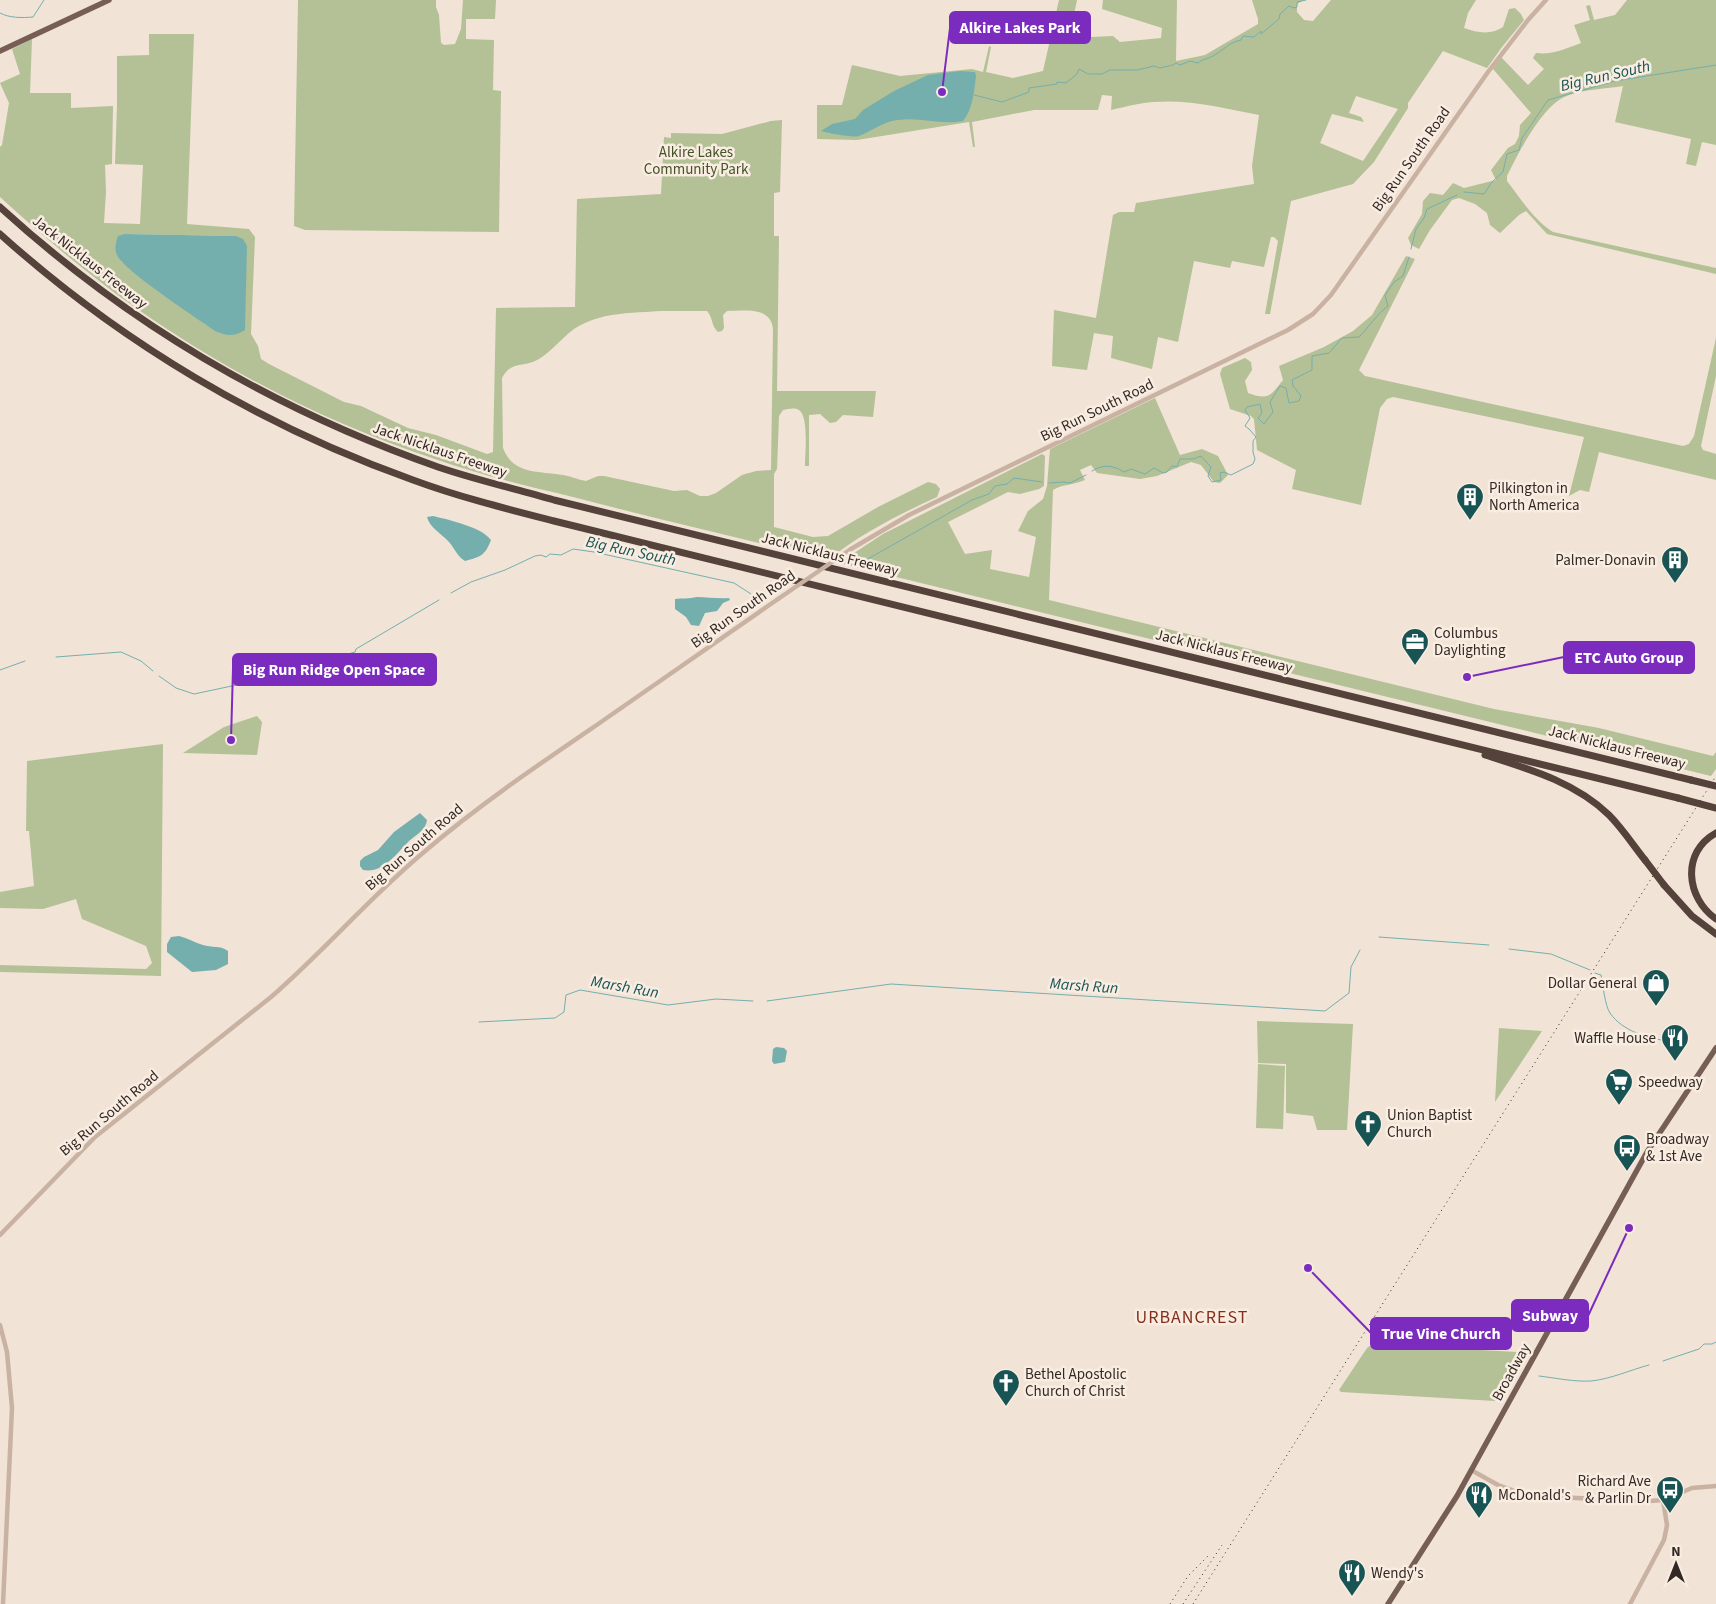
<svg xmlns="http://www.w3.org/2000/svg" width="1716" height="1604" font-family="'Source Sans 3',sans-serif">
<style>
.green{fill:#b4c096;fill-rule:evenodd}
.water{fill:#74afae}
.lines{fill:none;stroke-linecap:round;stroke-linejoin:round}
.stream{stroke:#74afae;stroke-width:1}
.minor{stroke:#c9b2a2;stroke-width:4.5}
.major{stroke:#765e55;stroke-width:5.5}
.highway{stroke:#55423b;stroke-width:7}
.rail{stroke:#332824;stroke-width:1;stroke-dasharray:1 4;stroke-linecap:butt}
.minor-bridge{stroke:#c9b2a2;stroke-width:4.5}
.highway-bridge{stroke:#55423b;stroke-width:7}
.labels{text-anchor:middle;stroke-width:5;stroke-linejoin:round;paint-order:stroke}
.park-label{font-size:15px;fill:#455228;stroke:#f9ede2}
.street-label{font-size:15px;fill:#332824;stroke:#f9ede2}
.poi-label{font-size:15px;fill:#332824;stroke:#f9ede2;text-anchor:start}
.water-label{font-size:16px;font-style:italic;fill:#195455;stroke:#f9ede2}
.quarter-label{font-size:18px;letter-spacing:1px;fill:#842f1b;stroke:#f9ede2}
.leader{fill:none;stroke:#7b2cbf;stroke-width:2}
.callout-dot{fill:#7b2cbf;stroke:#f9ede2;stroke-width:2}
.callout{fill:#7b2cbf;stroke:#7b2cbf;stroke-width:2}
.callout-label{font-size:16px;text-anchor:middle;font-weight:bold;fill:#fff}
</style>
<rect width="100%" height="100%" fill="#f1e3d6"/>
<g class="green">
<polygon points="298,0 436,0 436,7 439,15 441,43 444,45 455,44 461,29 463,0 496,0 495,19 466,19 466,39 494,40 493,90 501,91 499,232 305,230 294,226"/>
<path d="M1059,0H1077L1070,34L1092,37L1113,36L1120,42L1161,38L1162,28L1102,9L1103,0H1177L1176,61L1205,55L1258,24V19L1252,0H1304L1297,4V12L1304,20L1313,21L1331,0H1476L1468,13L1464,28C1478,33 1491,35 1503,27L1509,9L1515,8L1521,14L1524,20L1502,47L1487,68L1443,51L1408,103V108L1374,162L1353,184L1291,201L1270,314H1265L1278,241L1274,237H1271L1264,267L1232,261L1230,268L1194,261L1178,342L1158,337L1152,369L1111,358L1113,336L1094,333L1087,370L1052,366L1054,310L1096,318L1113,215L1119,212H1134L1136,203L1254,184L1252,166L1259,115C1224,108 1189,99 1153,102C1139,103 1124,107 1111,110L1112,96L1102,95L1098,110H1034L972,122L975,147H973L969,122L857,140L817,139V105H842L852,65L900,76L972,69L983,72L989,46L991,47L986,72L1013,78L1043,71ZM1356,96L1398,109L1363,161L1320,143L1332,114L1364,122L1361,117L1349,113Z"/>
<path d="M1627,0H1716V145L1702,142L1696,166L1686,164L1691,139L1615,122L1623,86C1606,89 1586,89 1569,95C1543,103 1519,152 1507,176V181C1520,198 1534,220 1553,232L1716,268V274L1547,234L1526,211L1519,215L1500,233L1490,225L1487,213L1475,204L1459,198L1452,200L1430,230L1419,249L1411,245L1408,238L1422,214L1423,201L1430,193L1443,195L1453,183L1464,188L1496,180L1491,170L1508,148L1515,144L1519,136L1520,125L1531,113L1493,69L1501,57L1528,85L1544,69L1533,58L1536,53C1552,55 1565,49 1581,43L1574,25L1590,20L1586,6L1590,5L1594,20L1615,15Z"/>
<path d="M149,34H194L187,224L249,229L255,237L251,334L258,346L261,359L269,364L344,402L361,406L408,428L436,435L487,454L493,452L496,308L575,307L577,199L661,194L664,137L671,138V133L722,134L771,121L782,120L780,192L774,193V236H779L777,391H876L873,417L843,415L836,422L830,423L820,414L809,415V466H805C805,454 809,416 799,410C794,407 788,409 783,410L779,416L777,469L774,474V527L813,537L828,536L878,507L928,482L936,484L940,489L937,497C900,514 860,534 828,560C743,539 657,519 573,497C527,486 480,475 435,459C329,424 227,372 136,308C88,275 43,236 0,197V147L2,145L9,103L0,83L20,74L12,49L32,39L30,93H71V108L113,106L112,164L105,165L106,192L104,223L140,224L143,165L115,164L117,106V56L149,55ZM125,234L236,236L215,331L139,276L121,261ZM661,311H707C713,317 711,326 718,332L722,331L724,328L723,315L727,311C744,311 772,306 773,330L771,470L756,471L742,475L716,493L708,496H700L687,490L674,491L604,476H598L586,481C578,480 571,476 563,475C540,471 513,475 503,448L502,378C510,362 521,367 535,361C546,357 563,337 574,329C600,312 631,313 661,311Z"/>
<path d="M1406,256L1415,259L1359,370L1365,376L1683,446L1689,444L1694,436L1716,338V376L1701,446L1703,450L1716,454V480L1599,452L1589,492L1580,490L1569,496L1584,437L1393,397L1387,399L1380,408L1361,505L1292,489L1296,470L1257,450L1254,419L1251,416L1230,409L1220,374L1222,368L1245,358L1251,362L1252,370L1245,381L1248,393C1269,401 1271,395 1283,380L1279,366L1324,347L1353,331L1372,315Z"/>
<path d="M1155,398L1180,455L1202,449L1218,456L1228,475L1220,483L1214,482L1201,465L1191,462L1157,476L1140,479L1097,473L1091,465L1080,470L1085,480C1074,485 1063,484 1053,490L1049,600L1494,709L1599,728L1713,756L1716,752V769L1711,776L839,563L883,534L1042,454L1045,456L1044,486L1039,489L1020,494L1008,492L948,522L965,554L992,550L990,569L1029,577L1036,537L1018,531L1028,511L1043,499L1047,486L1050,449Z"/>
<polygon points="257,716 262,722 257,755 183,753 224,727"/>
<polygon points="163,744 161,976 0,972 0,965 146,969 152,963 146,946 82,919 76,899 43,909 0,908 0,892 34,886 29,831 26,831 27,761"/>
<polygon points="1257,1021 1353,1024 1347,1130 1317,1130 1313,1116 1286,1113 1286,1064 1258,1063"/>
<polygon points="1499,1028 1542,1031 1495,1102"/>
<polygon points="1258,1064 1285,1066 1283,1129 1256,1128"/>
<polygon points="1374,1344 1517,1352 1521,1358 1502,1394 1495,1401 1341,1392 1339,1390 1365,1351 1368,1347"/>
</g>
<g class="water">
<path d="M960,71L975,72L976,76C974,91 973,109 963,121C941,125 920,117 898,120C884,121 872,131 859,136C853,138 828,133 821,131L832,124L855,119L863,110L894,91L928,75Z"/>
<path d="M125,234L236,236L243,239L247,246L245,330C234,337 227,336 215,331C197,318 123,270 117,255C114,248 116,242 118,236Z"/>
<path d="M433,516C449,520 482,527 491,540C485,556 480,557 465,561C457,556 455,549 449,542C442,534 429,527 427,517Z"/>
<path d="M697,597C708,597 718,599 729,598L730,600L723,603L717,611L705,613L699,626L691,625L686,617L675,609V599C682,598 689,599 697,597Z"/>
<path d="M420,813L427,820C426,830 416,835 409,841C397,853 383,874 363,870L360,866V861L364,857L378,850L394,832Z"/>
<path d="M179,936C188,938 195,943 203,945C211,948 221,945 228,951V964L216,970L192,972L167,952V944L171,937Z"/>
<polygon points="776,1047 784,1048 787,1051 785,1062 774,1064 772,1061 773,1049"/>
</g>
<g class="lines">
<g class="stream">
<path d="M0,13C9,18 22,18 33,17L44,0"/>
<path d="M974,95L1002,102L1029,92V88L1057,84V82L1066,83L1077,74L1079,69L1088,74H1102L1110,70H1137L1154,66L1160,68L1173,65L1176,63L1180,65L1190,61L1198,63C1202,59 1208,59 1213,56C1222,51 1230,42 1241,40L1243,36L1254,37L1261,31V34L1279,19L1280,14L1289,6L1294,8L1297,7V2L1306,0"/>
<polyline points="1464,192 1484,194 1492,182 1503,172 1507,154 1519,150 1522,138 1548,100 1615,81 1716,65"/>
<polyline points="1411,249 1416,229 1424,218 1427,209 1457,195"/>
<path d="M1092,471C1103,464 1113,465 1124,472L1131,469L1145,474L1154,468L1163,473L1167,472L1172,466L1177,467L1180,459H1193L1201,456L1211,467L1208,476L1212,482L1221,480L1220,473L1224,472L1231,475L1253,464L1255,459L1253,452V441L1256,437L1249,429L1245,426L1250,418L1245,410L1247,407L1260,404L1262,413L1258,418L1264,424L1273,412L1270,402L1280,386L1286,388L1289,403L1299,401L1301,396L1293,386L1292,380L1312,370V356L1329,353L1342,338L1359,337C1369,327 1377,314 1388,306L1385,295L1394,282L1403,276L1409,257"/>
<polyline points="1049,483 1063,482 1070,483 1086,475"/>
<polyline points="866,560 972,500 989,494 995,486 1007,484 1014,478 1042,482"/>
<polyline points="451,593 471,582 505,570 535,556 541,555 546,557 550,554 561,555 573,549 594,552 734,583 751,594"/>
<polyline points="56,657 121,652 141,661 153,671"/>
<polyline points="0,670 25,661"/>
<polyline points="159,676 176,688 194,694 312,669 343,660 348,654 355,652 356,649 439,600"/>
<polyline points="1379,937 1489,945"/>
<polyline points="1509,949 1551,954 1590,970"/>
<path d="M1595,973L1601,975C1603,985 1605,1006 1610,1013C1622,1031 1649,1039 1669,1041"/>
<polyline points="767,1001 891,984 1325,1011 1349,993 1351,967 1360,950"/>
<polyline points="479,1022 555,1018 564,1012 566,995 580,990 668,1005 716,999 753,1001"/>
<polyline points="1663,1361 1699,1349 1704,1344 1712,1344 1716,1342"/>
<path d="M1539,1376C1556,1378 1574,1382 1591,1381C1611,1379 1630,1370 1649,1365"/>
</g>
<g class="minor">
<polyline points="851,549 909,515 1288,330 1313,314 1331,295 1488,72 1528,20 1546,0"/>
<path d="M0,1235L95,1137L271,997C324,951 370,897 424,852C480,804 541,763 601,722C660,681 719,640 778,599"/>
<polyline points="0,1325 7,1352 12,1408 3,1604"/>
<polyline points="1471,1470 1498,1485 1528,1496 1650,1501 1663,1500 1692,1488 1716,1486"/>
<polyline points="1630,1604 1664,1540 1667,1525 1663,1500"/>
</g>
<g class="major">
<polyline points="0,51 109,0"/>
<polyline points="1388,1604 1457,1496 1647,1152 1716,1048"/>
</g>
<g class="highway">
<path d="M0,207C128,324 275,410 438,467C476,480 516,489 554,500L1691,780"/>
<path d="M0,234C120,342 261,426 413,480C459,497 507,509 554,521L1678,798"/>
<path d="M1485,755C1529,769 1575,782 1609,815C1622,828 1633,845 1645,860"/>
<path d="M1716,833C1681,852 1686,898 1716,919"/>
<polyline points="1664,885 1692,916 1716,934"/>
</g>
<g class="rail">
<polyline points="1170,1604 1188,1576 1210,1554"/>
<polyline points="1183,1604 1222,1545"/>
<polyline points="1193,1604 1716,776"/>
</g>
<polyline class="minor-bridge" points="778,599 851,549"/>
<g class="highway-bridge">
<polyline points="1691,780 1716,786"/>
<polyline points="1678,798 1716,808"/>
<polyline points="1645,860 1664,885"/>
</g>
</g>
<defs>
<symbol id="building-pin" viewBox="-11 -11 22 30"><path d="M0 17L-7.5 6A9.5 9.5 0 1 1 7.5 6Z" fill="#195455" stroke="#f9ede2"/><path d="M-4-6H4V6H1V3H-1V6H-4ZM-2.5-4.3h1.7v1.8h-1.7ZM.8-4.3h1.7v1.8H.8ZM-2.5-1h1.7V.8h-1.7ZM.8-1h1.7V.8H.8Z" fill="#fff"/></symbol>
<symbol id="office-pin" viewBox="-11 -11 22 30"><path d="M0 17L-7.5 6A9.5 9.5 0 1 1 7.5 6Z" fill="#195455" stroke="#f9ede2"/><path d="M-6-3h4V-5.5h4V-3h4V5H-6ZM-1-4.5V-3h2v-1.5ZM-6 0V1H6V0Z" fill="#fff"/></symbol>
<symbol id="shop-pin" viewBox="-11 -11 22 30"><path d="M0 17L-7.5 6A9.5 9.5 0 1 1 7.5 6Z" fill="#195455" stroke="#f9ede2"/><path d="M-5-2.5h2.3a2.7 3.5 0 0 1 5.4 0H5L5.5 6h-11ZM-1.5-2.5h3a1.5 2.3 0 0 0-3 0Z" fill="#fff"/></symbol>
<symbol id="restaurant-pin" viewBox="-11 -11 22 30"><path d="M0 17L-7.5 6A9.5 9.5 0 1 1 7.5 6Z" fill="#195455" stroke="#f9ede2"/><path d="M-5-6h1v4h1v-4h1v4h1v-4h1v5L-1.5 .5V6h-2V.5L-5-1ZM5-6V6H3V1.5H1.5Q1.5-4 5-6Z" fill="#fff"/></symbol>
<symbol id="supermarket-pin" viewBox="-11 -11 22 30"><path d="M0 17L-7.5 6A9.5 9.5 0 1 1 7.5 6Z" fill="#195455" stroke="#f9ede2"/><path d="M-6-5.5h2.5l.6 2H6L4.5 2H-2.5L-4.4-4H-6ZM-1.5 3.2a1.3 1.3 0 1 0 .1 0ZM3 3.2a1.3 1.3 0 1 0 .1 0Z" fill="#fff"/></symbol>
<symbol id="church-pin" viewBox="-11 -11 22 30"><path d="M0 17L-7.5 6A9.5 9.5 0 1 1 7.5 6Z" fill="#195455" stroke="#f9ede2"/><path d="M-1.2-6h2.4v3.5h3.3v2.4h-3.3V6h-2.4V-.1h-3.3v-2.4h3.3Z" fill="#fff"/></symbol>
<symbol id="bus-pin" viewBox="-11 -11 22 30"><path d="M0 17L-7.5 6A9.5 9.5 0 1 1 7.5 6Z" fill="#195455" stroke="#f9ede2"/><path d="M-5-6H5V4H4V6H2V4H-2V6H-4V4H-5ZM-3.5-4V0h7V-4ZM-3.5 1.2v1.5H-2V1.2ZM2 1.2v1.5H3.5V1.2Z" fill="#fff"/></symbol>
</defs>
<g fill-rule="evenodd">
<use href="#building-pin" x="1454" y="481" width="32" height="43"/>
<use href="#building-pin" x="1659" y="544" width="32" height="43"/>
<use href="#office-pin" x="1399" y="626" width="32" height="43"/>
<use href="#shop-pin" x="1640" y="967" width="32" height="43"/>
<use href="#restaurant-pin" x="1659" y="1022" width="32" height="43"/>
<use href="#supermarket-pin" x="1603" y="1066" width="32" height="43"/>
<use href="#church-pin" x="1352" y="1108" width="32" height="43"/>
<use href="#bus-pin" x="1611" y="1132" width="32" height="43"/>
<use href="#church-pin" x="990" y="1367" width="32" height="43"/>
<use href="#bus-pin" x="1654" y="1474" width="32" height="43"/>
<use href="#restaurant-pin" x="1463" y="1479" width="32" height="43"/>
<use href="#restaurant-pin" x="1336" y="1557" width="32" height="43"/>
</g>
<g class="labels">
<g class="park-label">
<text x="696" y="157">Alkire Lakes<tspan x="696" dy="17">Community Park</tspan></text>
</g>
<g class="street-label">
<text transform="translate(1411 159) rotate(-55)" y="5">Big Run South Road</text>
<text transform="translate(90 262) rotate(38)" y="5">Jack Nicklaus Freeway</text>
<text transform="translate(1097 410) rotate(-26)" y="5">Big Run South Road</text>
<text transform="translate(440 450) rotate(19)" y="5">Jack Nicklaus Freeway</text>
<text transform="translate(830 554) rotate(14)" y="5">Jack Nicklaus Freeway</text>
<text transform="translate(743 609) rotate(-35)" y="5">Big Run South Road</text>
<text transform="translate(1224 651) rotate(14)" y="5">Jack Nicklaus Freeway</text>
<text transform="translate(1617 747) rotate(14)" y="5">Jack Nicklaus Freeway</text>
<text transform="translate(414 847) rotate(-41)" y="5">Big Run South Road</text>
<text transform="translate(109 1113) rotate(-40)" y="5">Big Run South Road</text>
<text transform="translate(1511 1372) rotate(-61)" y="5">Broadway</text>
</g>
<g class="poi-label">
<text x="1489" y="493">Pilkington in<tspan x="1489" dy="17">North America</tspan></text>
<text x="1656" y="565" text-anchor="end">Palmer-Donavin</text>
<text x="1434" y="638">Columbus<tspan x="1434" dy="17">Daylighting</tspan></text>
<text x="1637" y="988" text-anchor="end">Dollar General</text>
<text x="1656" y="1043" text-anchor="end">Waffle House</text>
<text x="1638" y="1087">Speedway</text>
<text x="1387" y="1120">Union Baptist<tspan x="1387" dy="17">Church</tspan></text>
<text x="1646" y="1144">Broadway<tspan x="1646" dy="17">&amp; 1st Ave</tspan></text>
<text x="1025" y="1379">Bethel Apostolic<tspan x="1025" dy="17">Church of Christ</tspan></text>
<text x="1651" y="1486" text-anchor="end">Richard Ave<tspan x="1651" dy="17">&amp; Parlin Dr</tspan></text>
<text x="1498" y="1500">McDonald's</text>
<text x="1371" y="1578">Wendy's</text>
</g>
<g class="water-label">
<text transform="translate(1605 75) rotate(-13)" y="6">Big Run South</text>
<text transform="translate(631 550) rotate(12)" y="6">Big Run South</text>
<text transform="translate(1084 985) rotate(4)" y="6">Marsh Run</text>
<text transform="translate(625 986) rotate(10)" y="6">Marsh Run</text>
</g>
<g class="quarter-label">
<text x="1192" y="1323">URBANCREST</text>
</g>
</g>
<path class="leader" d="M942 92L950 28M1467 677L1564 657M231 740L233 669M1629 1228L1588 1316M1308 1268L1371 1333"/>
<g class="callout-dot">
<circle cx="942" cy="92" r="5"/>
<circle cx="1467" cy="677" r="5"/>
<circle cx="231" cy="740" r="5"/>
<circle cx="1629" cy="1228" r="5"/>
<circle cx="1308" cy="1268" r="5"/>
</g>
<g class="callout">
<rect x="950" y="12" width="140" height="31" rx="5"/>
<rect x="1564" y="642" width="130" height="31" rx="5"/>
<rect x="233" y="654" width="203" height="31" rx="5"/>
<rect x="1512" y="1300" width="76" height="31" rx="5"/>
<rect x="1371" y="1318" width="140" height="31" rx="5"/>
</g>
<g class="callout-label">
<text x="1020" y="33">Alkire Lakes Park</text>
<text x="1629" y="663">ETC Auto Group</text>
<text x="334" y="675">Big Run Ridge Open Space</text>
<text x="1550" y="1321">Subway</text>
<text x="1441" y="1339">True Vine Church</text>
</g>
<g transform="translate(1676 1564)" stroke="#f9ede2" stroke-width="4" paint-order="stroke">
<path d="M0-4L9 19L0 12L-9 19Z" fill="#332824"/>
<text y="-8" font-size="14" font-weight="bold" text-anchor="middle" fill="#332824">N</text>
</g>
</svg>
